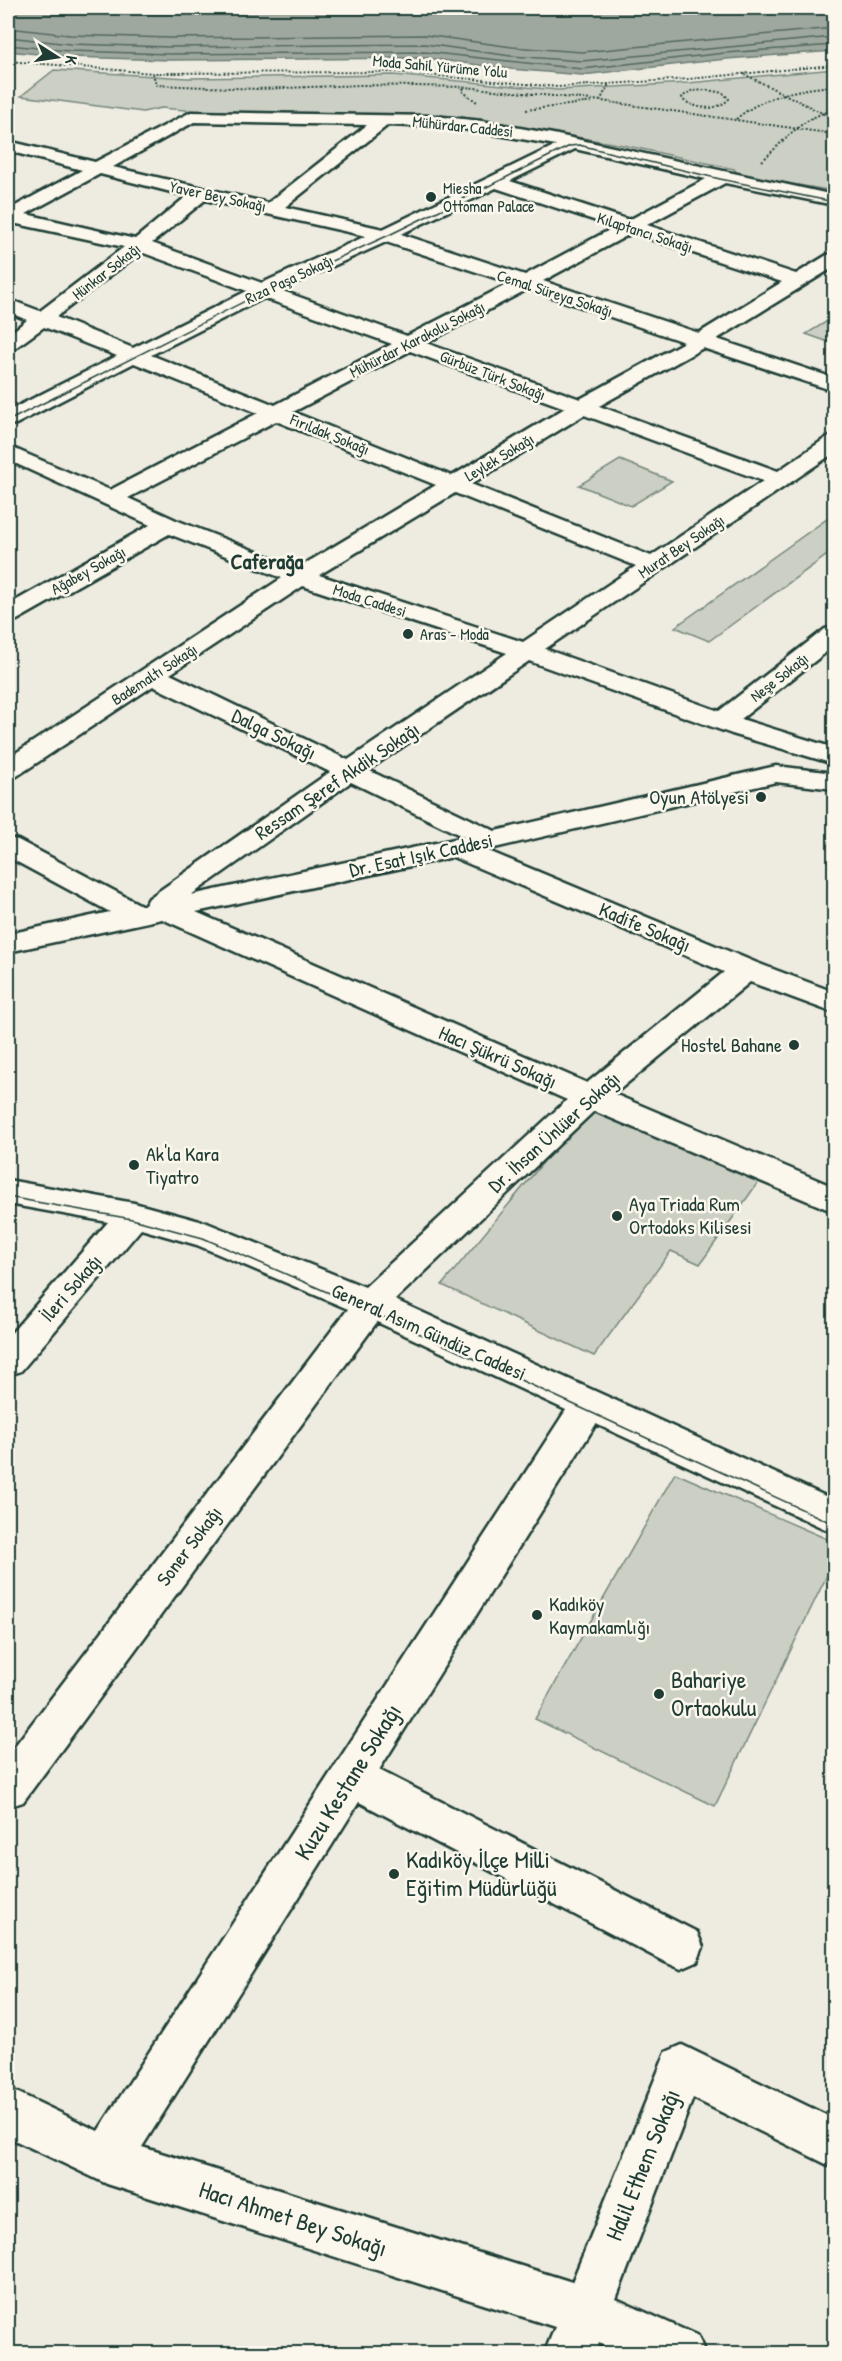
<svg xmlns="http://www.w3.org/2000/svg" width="842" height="2361" font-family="'Patrick Hand',sans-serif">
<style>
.green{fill:#cbcfc4;stroke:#75867c;stroke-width:1.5}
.water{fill:#9fa89f;stroke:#6c7d74;stroke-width:1.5}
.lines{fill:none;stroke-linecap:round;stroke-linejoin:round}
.shore{stroke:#52685f;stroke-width:1.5}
.minor-casing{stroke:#1f3d34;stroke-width:5}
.path{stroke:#1f3d34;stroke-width:2;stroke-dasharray:2 2;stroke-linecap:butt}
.minor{fill:#fbf7ec;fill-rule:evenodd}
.tram{stroke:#1f3d34;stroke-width:1.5}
.poi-dot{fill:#1f3d34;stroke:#fbf7ec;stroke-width:2}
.labels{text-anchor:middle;stroke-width:5;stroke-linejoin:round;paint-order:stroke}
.far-street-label{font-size:16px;fill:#1f3d34;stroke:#fbf7ec}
.far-poi-label{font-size:16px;fill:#1f3d34;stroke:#fbf7ec;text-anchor:start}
.street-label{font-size:20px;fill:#1f3d34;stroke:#fbf7ec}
.poi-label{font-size:20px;fill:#1f3d34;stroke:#fbf7ec;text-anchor:start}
.far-district-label{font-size:22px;font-weight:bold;fill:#1f3d34;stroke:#fbf7ec}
.near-poi-label{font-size:24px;fill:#1f3d34;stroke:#fbf7ec;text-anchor:start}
.near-street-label{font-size:24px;fill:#1f3d34;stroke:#fbf7ec}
</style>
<rect width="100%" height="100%" fill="#eeece1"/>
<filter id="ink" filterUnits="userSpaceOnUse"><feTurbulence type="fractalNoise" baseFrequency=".0167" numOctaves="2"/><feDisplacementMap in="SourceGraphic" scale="12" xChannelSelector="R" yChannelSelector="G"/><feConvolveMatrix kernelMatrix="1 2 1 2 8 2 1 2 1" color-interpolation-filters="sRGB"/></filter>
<g filter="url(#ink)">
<g class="green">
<polygon points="834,69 834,191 744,176 738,174 734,169 623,145 461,117 221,113 161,108 143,112 21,96 54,70 188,78 393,75 558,90 688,83"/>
<polygon points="834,317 834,344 806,334"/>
<polygon points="620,460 672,481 631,506 579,485"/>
<polygon points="834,514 834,550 709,641 675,627"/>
<polygon points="588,1108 759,1181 700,1264 671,1251 594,1356 442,1285"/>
<polygon points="675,1473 834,1542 834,1561 715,1806 535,1719"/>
</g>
<polygon class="water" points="8,8 834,8 834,51 726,59 582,75 510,69 425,58 170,60 69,57 8,51"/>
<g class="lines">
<g class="shore">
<polyline points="8,28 70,35 170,38 425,35 512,47 582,52 834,28"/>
<polyline points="8,37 70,44 170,47 425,44 511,56 582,61 834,37"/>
<polyline points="8,45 69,51 170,54 425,52 582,69 725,53 834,45"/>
</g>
<defs>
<path id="minor" d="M191,112L434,116L482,121L553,134L834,195V205L725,183L647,225L796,274L827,255L834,253V267L717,339L834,378V391L703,348L599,406L778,471L826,438L834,436V453L545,649L719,711L825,629L834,627V646L741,719L834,748V764L732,734L529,661L368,770L495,831L776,766L834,773V789L776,782L486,850L757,963L834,992V1013L750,982L614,1094L834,1187V1212L594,1111L395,1300L834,1500V1533L596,1424L379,1770L697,1932L703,1947L697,1962L681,1969L665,1962L359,1802L142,2147L572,2282L666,2052L682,2045L834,2119V2168L693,2098L616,2299L698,2336L705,2354H621L599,2343L595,2354H544L555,2327L107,2184L8,2137V2088L98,2131L566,1410L377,1322L23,1802L8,1807V1755L348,1309L197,1245L141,1229L21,1371L8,1375V1337L108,1222L8,1204V1180L134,1203L207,1223L365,1287L567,1100L162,919L8,952V934L110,912L8,857V838L18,840L141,905H145L149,898L330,772L153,686L17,776L8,778V758L282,578L169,534L17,620L8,622V605L150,525L8,460V446L110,490L258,413L134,363L16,424L8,425V411L117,356L44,327L15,348L8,350V335L27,320L8,312V299L40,311L124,247L8,222V210L82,170L8,151V141L95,162ZM194,122L367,125L268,203L113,167ZM388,125L458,128L556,145L383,229L285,207ZM575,149L706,179L629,220L510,181ZM100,174L187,196L135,239L26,214ZM496,188L615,227L525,275L401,234ZM205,200L366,236L262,283L152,243ZM632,233L782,282L699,333L543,281ZM386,242L510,283L407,336L280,290ZM141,252L247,291L133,348L56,317ZM528,289L684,342L580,399L426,343ZM264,298L392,344L275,405L151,355ZM410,351L565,408L452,476L293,412ZM584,415L763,481L651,556L471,484ZM276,421L436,485L298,568L176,520L128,498ZM455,493L636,566L523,642L319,575ZM303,586L507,653L348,760L170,674ZM351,782L464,837L191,895ZM453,857L724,972L587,1083L196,912Z"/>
</defs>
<use href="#minor" class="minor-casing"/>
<g class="path">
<polyline points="8,61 153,73 395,72 558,87 689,79 834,65"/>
<polyline points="153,73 156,85 258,89 362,85 465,87 602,101 834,134"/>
<polyline points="744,74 834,119"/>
<polyline points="464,88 462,91 477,102"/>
<path d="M707,90L723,93L729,99C716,112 697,109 683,100L682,97L691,91Z"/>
<polyline points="600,101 609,84"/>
<polyline points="526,110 593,102"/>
<path d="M736,119C765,95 797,89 834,86"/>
<path d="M762,161C785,140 802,117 834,110"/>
</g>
<use href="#minor" class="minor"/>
<g class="tram">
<polyline points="8,421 265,291 387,236 570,146 579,145 720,179 834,202"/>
<polyline points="8,1197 132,1219 203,1238 357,1305 834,1524"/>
</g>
</g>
</g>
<g class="poi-dot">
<circle cx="431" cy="197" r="6"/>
<circle cx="408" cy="634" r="6"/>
<circle cx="761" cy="797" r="6"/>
<circle cx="794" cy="1045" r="6"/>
<circle cx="134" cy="1165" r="6"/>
<circle cx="617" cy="1216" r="6"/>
<circle cx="537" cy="1615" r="6"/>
<circle cx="659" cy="1694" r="6"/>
<circle cx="394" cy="1874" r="6"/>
</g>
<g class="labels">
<g class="far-street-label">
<text transform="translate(440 66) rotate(5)" y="6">Moda Sahil Yürüme Yolu</text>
<text transform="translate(463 126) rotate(6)" y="6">Mühürdar Caddesi</text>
<text transform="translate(218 196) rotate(12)" y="6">Yaver Bey Sokağı</text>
<text transform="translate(645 232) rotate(18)" y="6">Kılaptancı Sokağı</text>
<text transform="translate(106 271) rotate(-38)" y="6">Hünkar Sokağı</text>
<text transform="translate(289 279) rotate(-25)" y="6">Rıza Paşa Sokağı</text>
<text transform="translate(555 293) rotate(18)" y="6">Cemal Süreya Sokağı</text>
<text transform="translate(417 339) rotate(-27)" y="6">Mühürdar Karakolu Sokağı</text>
<text transform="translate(493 375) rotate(21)" y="6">Gürbüz Türk Sokağı</text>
<text transform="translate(330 434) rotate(22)" y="6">Fırıldak Sokağı</text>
<text transform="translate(499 457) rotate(-31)" y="6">Leylek Sokağı</text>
<text transform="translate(681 546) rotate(-34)" y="6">Murat Bey Sokağı</text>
<text transform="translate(88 570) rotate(-29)" y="6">Ağabey Sokağı</text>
<text transform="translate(370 600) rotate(18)" y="6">Moda Caddesi</text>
<text transform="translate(154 674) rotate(-33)" y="6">Bademaltı Sokağı</text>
<text transform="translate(779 677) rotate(-38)" y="6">Neşe Sokağı</text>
</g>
<g class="far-poi-label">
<text x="443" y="194">Miesha<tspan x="443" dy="18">Ottoman Palace</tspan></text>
<text x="420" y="640">Aras - Moda</text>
</g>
<g class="street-label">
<text transform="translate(274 734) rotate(26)" y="7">Dalga Sokağı</text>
<text transform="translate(337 781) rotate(-34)" y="7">Ressam Şeref Akdik Sokağı</text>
<text transform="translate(421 855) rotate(-12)" y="7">Dr. Esat Işık Caddesi</text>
<text transform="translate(645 927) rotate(23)" y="7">Kadife Sokağı</text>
<text transform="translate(498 1057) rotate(24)" y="7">Hacı Şükrü Sokağı</text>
<text transform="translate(554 1132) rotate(-42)" y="7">Dr. İhsan Ünlüer Sokağı</text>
<text transform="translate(71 1288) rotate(-49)" y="7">İleri Sokağı</text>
<text transform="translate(429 1332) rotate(24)" y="7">General Asım Gündüz Caddesi</text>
<text transform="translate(189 1546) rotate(-53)" y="7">Soner Sokağı</text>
</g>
<g class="poi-label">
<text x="749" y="804" text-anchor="end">Oyun Atölyesi</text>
<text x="782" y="1052" text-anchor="end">Hostel Bahane</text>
<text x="146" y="1161">Ak'la Kara<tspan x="146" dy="23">Tiyatro</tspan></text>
<text x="629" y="1211">Aya Triada Rum<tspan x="629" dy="23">Ortodoks Kilisesi</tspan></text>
<text x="549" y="1611">Kadıköy<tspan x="549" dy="23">Kaymakamlığı</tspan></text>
</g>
<g class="far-district-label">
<text x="267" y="569">Caferağa</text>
</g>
<g class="near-poi-label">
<text x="671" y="1688">Bahariye<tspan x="671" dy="28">Ortaokulu</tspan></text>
<text x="406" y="1868">Kadıköy İlçe Milli<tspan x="406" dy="28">Eğitim Müdürlüğü</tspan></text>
</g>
<g class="near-street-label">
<text transform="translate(348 1782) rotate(-58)" y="8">Kuzu Kestane Sokağı</text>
<text transform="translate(643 2165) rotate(-68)" y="8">Halil Ethem Sokağı</text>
<text transform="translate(293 2219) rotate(18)" y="8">Hacı Ahmet Bey Sokağı</text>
</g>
</g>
<rect width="842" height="2361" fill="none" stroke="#fbf7ec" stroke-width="30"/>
<rect x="15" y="15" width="812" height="2331" fill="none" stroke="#1f3d34" stroke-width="2" filter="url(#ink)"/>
<g transform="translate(57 57) rotate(102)" stroke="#fbf7ec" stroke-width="4.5" paint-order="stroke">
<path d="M0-4.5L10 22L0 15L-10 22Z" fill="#1f3d34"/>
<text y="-9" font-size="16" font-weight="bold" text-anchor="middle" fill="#1f3d34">K</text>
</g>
</svg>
